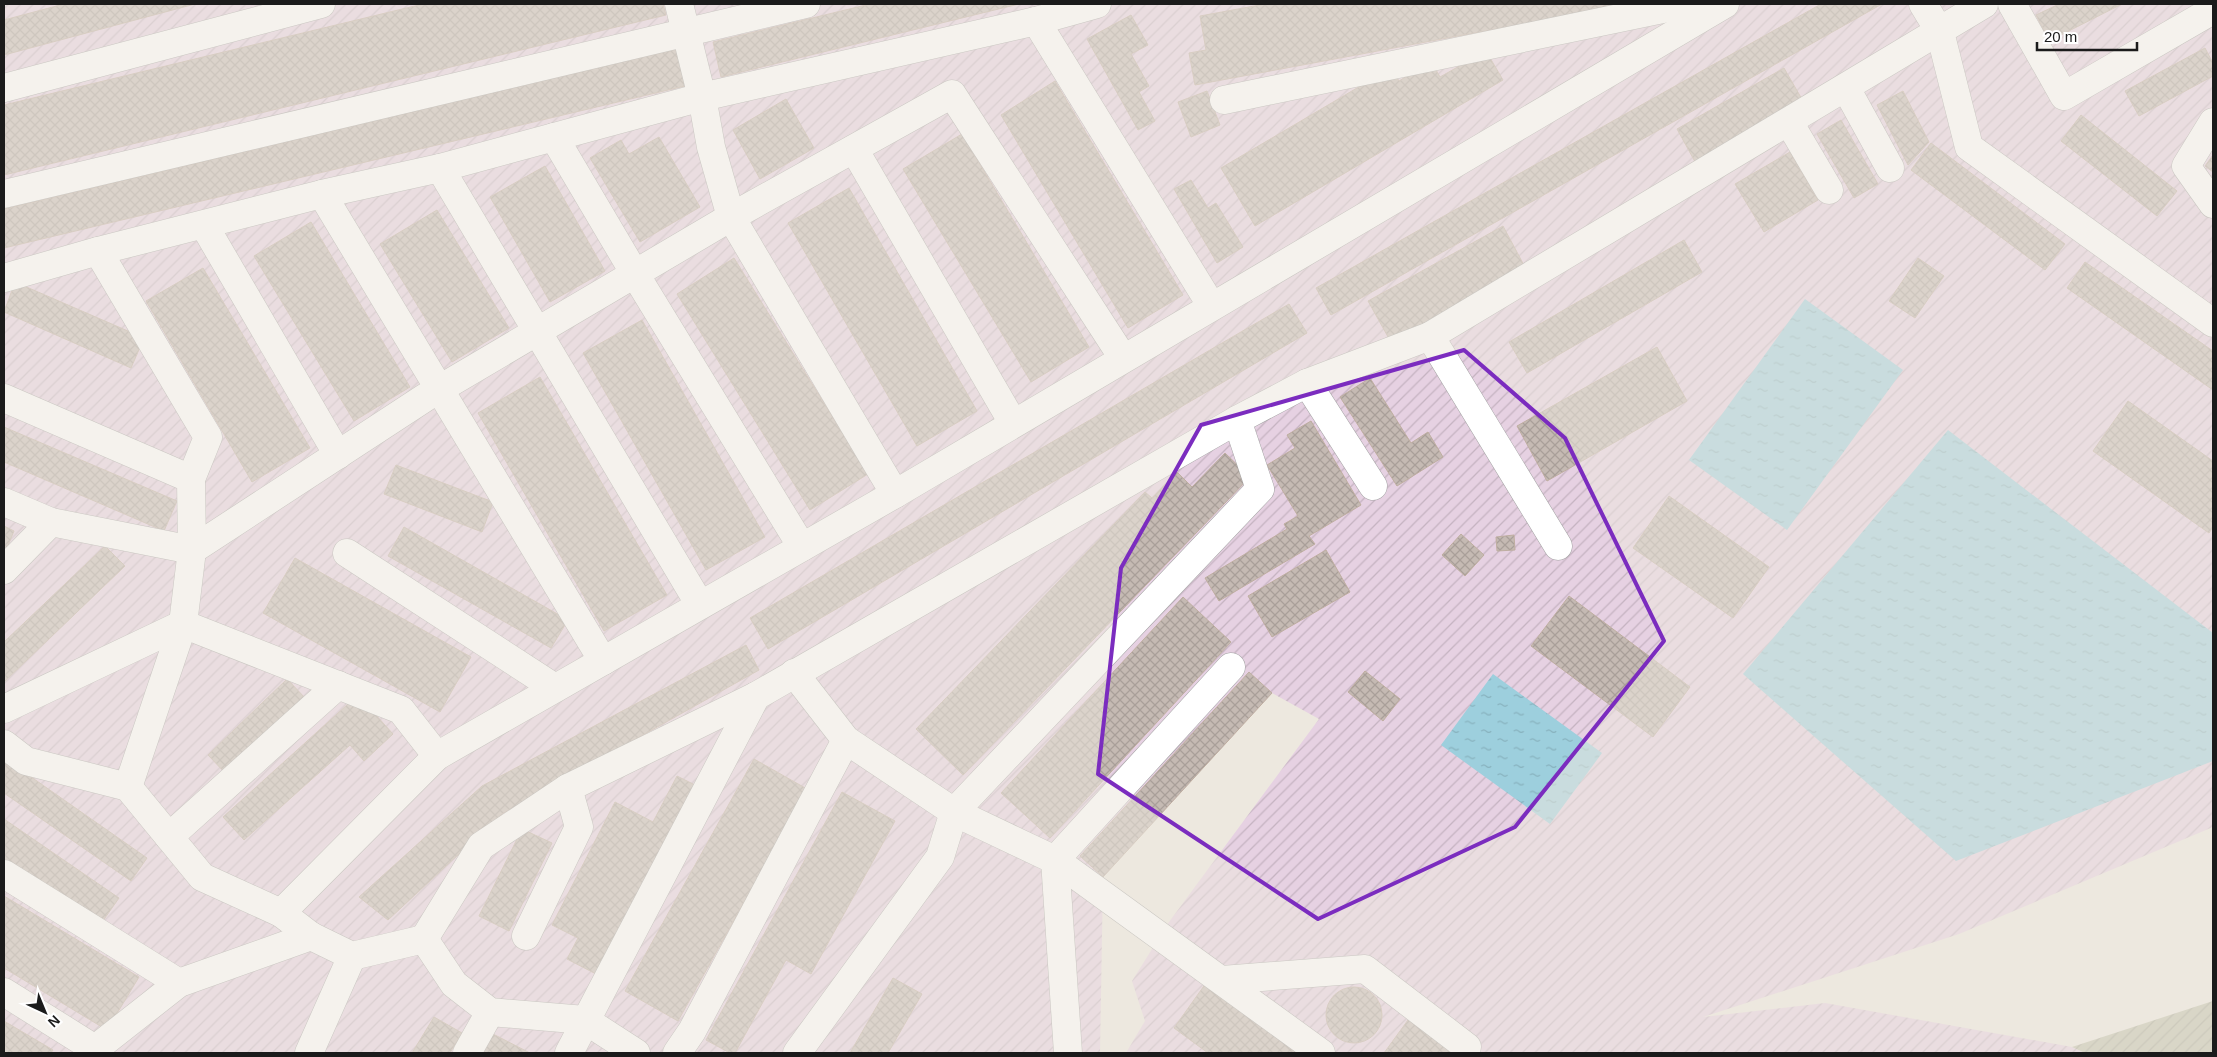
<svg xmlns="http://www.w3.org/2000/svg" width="2217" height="1057" font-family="Helvetica,sans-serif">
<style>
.industrial{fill:url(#industrial-furrows)}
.construction{fill:url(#construction-furrows)}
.water{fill:url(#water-ripples)}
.building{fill:url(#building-cross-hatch);stroke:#bfaea1}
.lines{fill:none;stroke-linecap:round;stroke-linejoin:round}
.minor-casing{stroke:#a2a2a2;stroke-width:29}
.minor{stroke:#fff;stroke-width:28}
.marked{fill:none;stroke:#7b2cbf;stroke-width:4;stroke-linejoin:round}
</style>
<defs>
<pattern id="industrial-furrows" width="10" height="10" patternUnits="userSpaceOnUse" patternTransform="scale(1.25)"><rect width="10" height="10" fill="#e6d1e2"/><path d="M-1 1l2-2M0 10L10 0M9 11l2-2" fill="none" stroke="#c5b3c1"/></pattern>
<pattern id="construction-furrows" width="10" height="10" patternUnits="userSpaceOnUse" patternTransform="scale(1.25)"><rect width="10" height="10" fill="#c1c1ab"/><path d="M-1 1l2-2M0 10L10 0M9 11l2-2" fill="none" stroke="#a5a593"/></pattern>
<pattern id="water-ripples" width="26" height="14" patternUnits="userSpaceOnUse" patternTransform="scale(1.25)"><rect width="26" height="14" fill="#9dcfdd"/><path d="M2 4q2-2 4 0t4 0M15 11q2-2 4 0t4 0" fill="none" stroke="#87b1bd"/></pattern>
<pattern id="building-cross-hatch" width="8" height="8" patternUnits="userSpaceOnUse" patternTransform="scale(1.25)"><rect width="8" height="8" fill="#c5bab3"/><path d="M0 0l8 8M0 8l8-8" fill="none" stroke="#a99f99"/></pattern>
</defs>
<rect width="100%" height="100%" fill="#ede8df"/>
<polygon class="industrial" points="4,4 2213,4 2213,827 1959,934 1703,1017 1825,1003 2072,1047 2085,1053 1126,1053 1145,1021 1132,981 1169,922 1319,719 1272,693 1103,877 1100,1053 4,1053"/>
<polygon class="construction" points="2213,1001 2213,1053 2085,1053 2072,1047"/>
<g class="water">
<polygon points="1805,299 1903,370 1787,530 1689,460"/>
<polygon points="1948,430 2213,633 2213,761 1956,861 1743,674"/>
<polygon points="1493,674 1602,753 1550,824 1441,745"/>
</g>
<g class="building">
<polygon points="64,4 195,4 4,55 4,20"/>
<polygon points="423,4 663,4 666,15 4,175 4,105"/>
<polygon points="870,4 1019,4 721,77 713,42"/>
<polygon points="1265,4 1630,4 1195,85 1189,53 1206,50 1200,16"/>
<polygon points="1821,4 1882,4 1331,315 1316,288"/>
<polygon points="2059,4 2122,4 2049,41 2036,15"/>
<polygon points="1131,15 1148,45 1131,54 1149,86 1139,92 1155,121 1138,130 1087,39"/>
<polygon points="2205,48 2213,63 2213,76 2139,116 2125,91"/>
<polygon points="677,49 685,86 4,248 4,209"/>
<polygon points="1486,51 1503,80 1255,226 1221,168 1391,68 1399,81 1431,61 1440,77"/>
<polygon points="1784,68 1807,108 1699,169 1677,129"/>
<polygon points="1055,81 1183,295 1128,328 1001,115"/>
<polygon points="1207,91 1220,125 1191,137 1178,102"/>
<polygon points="1903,91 1929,142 1908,165 1877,105"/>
<polygon points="786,99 814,148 760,179 733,130"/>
<polygon points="2081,115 2177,191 2157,216 2061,141"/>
<polygon points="1841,120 1878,184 1854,198 1817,134"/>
<polygon points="962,134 1089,347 1031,382 903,169"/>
<polygon points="659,137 700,207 640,242 590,158 621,140 629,154"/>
<polygon points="1931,143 2065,244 2045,270 1911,170"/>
<polygon points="1790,152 1818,200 1764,232 1735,184"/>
<polygon points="2213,155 2213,172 2205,166"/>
<polygon points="545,166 605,271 550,302 490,197"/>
<polygon points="1191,180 1208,208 1216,203 1243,247 1217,263 1174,189"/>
<polygon points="849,188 977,411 917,446 788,223"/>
<polygon points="437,210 509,328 452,362 380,244"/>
<polygon points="311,222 410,387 354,421 254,256"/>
<polygon points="1503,226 1526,269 1392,344 1368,301"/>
<polygon points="1684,240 1702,272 1527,373 1509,342"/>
<polygon points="734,258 868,474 810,510 677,294"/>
<polygon points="1918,258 1944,276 1915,318 1889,301"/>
<polygon points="2085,262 2213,351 2213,390 2067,288"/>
<polygon points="203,268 310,448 252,482 146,301"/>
<polygon points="15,282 144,338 131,368 4,312"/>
<polygon points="1289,304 1307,333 768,649 750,618"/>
<polygon points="642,320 765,537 706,570 583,353"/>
<polygon points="1657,347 1687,401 1547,481 1517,426"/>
<polygon points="540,377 667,595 604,631 478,413"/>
<polygon points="1370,378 1411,443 1428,432 1443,457 1397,486 1340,397"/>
<polygon points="2128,401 2213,461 2213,527 2209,533 2093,451"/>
<polygon points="1311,421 1361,505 1309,536 1315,544 1219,601 1205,578 1287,529 1284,524 1298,516 1267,465 1295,448 1287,435"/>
<polygon points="4,427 177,501 164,531 4,462"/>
<polygon points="1225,453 1250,477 963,775 916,729 1145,492 1152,498 1177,472 1192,487"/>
<polygon points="396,465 493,502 482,532 384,494"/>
<polygon points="1669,496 1769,567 1733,618 1633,548"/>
<polygon points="4,526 14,531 4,555"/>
<polygon points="404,527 568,620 551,648 388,556"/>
<polygon points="1461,534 1484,555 1465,576 1442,555"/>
<polygon points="1514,535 1515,550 1497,551 1496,537"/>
<polygon points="105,546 125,566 4,682 4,642"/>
<polygon points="1326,550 1350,592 1272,637 1248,596"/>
<polygon points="295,558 471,657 440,712 263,613"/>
<polygon points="1569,596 1690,687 1653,737 1531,646"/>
<polygon points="1183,597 1231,642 1050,838 1001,793"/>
<polygon points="746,645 759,670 502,814 388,920 359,897 482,786"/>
<polygon points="1365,671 1400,699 1383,721 1348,692"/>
<polygon points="1249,672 1272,693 1103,877 1080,856"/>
<polygon points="287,679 307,700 228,776 208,755"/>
<polygon points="358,695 393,734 364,761 350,745 244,840 223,817"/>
<polygon points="4,758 147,858 131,881 4,793"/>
<polygon points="754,759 807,789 678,1021 625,991"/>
<polygon points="677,776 695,785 598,975 567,959 578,938 552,925 615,802 653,822"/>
<polygon points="842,792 895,821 811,974 786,960 735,1053 730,1053 706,1040"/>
<polygon points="4,819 119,898 100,925 4,859"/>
<polygon points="522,829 552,843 509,931 479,916"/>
<polygon points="4,896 139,977 107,1030 4,968"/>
<polygon points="893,978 922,994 888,1053 850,1053"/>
<polygon points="1206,983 1302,1053 1208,1053 1174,1028"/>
<circle cx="1354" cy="1015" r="28"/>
<polygon points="434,1017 462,1033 450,1053 412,1053"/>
<polygon points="1408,1020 1452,1050 1450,1053 1384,1053"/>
<polygon points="4,1021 53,1050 51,1053 4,1053"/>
<polygon points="493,1034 530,1053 483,1053"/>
</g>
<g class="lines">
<defs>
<g id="minor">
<polyline points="679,4 702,97 711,147 731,217 895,494"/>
<polyline points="1923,4 1940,32 1969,147 2213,323"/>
<polyline points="2012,4 2064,96 2213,10"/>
<polyline points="1036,21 1211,305"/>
<polyline points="4,88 321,4"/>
<polyline points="1846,88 1890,168"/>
<polyline points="1224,100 1687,4"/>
<polyline points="1789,122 1829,190"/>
<polyline points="2213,122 2186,166 2213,204"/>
<polyline points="554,137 635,274 802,547"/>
<polyline points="854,149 1013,423"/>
<polyline points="440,168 700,605"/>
<polyline points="4,194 806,4"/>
<polyline points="322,194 603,661"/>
<polyline points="204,225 338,455"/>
<polyline points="98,251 208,437 191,479"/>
<polyline points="4,278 98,251 322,194 440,168 702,97 1036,21 1097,4"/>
<polyline points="1430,336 1558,546"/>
<polyline points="1307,383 1373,486"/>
<polyline points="4,398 191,479 192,550 183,624 128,787"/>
<polyline points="4,502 51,522 192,550 426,397 731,217 952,94 1123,358"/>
<polyline points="347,553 555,688"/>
<polyline points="4,570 51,522"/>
<polyline points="1231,667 1055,860 1321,1053"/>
<polyline points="794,673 846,740 954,812 1055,860 1068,1053"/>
<polyline points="4,709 183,624 401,710 437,756"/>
<polyline points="4,744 26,761 128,787 202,877 281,913 311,936 352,956 424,939 454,984 490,1012 585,1020 636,1053"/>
<polyline points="169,837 338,685"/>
<polyline points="4,874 179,983"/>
<polyline points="281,913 437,756 895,494 1725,4"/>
<polyline points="526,936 579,827 568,788"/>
<polyline points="424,939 481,846 568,788 756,696 1237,420 1307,383 1430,336 1984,4"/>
<polyline points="1222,980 1365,969 1467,1047"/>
<polyline points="4,992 95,1049"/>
<polyline points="90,1053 179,983 311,936"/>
<polyline points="309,1053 352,956"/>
<polyline points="467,1053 490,1012"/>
<polyline points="569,1053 756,696"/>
<polyline points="677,1053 692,1031 846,740"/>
<polyline points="797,1053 940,857 954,812 1260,489 1237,420"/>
</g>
</defs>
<use href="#minor" class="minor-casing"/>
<use href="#minor" class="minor"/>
</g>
<path d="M0 0H2217V1057H0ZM1464,350L1565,438L1664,641L1515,827L1318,919L1098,774L1121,568L1201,425Z" fill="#ede8df" fill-opacity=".55" fill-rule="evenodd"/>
<path class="marked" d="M1464,350L1565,438L1664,641L1515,827L1318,919L1098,774L1121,568L1201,425Z"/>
<rect width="2217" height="1057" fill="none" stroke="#1b1b1b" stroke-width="10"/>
<g transform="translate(45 1012) rotate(136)" stroke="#ffffff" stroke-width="4" paint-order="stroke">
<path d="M0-4L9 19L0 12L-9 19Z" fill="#1b1b1b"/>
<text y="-8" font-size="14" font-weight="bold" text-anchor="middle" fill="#1b1b1b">N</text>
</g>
<path d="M2037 42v8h100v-8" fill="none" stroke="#1b1b1b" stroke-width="2.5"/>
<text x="2044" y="42" font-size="15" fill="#1b1b1b" stroke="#ffffff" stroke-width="4" paint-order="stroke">20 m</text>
</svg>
